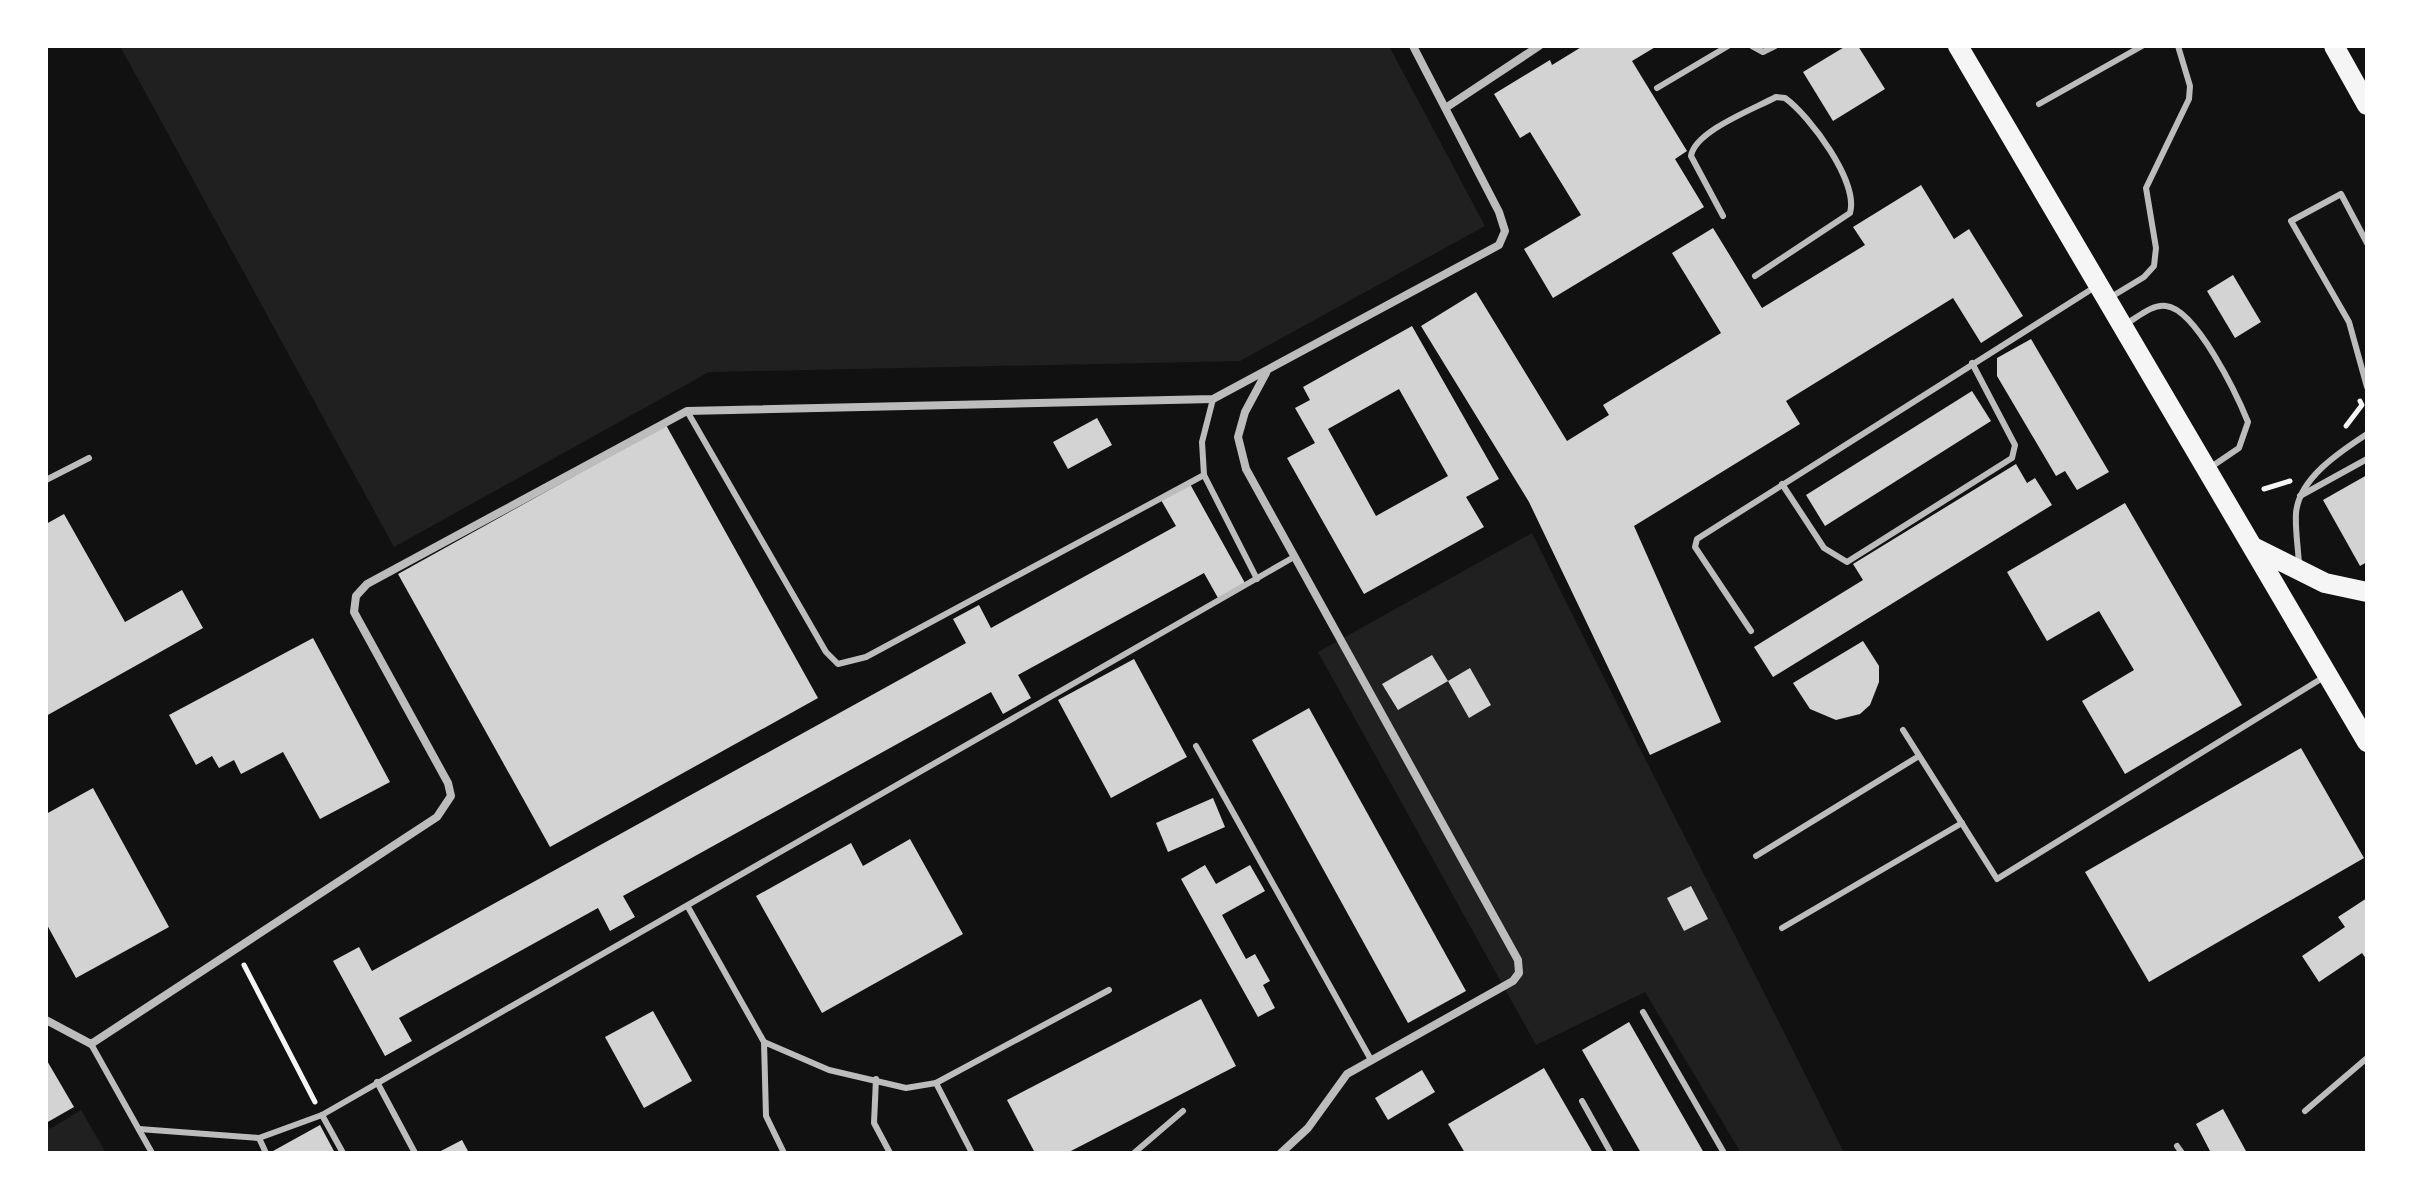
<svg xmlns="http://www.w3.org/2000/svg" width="2413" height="1199" font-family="Spectral,serif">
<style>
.green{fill:#202020}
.building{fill:#d3d3d3;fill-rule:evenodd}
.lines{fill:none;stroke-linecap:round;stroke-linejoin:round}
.path{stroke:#f5f5f5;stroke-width:5}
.service{stroke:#bcbcbc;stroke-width:6}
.minor{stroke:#bcbcbc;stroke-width:8}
.primary{stroke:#f5f5f5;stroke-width:20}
</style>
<rect width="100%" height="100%" fill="#111"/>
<g class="green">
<polygon points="120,46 1389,46 1485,226 1240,361 709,372 394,547"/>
<path d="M1532,533C1634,741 1742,945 1844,1153H1741L1645,992L1536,1045L1318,652Z"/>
<polygon points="81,1110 106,1153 46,1153 46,1123 50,1129"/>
</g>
<g class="building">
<polygon points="1583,46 1657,46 1632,61 1687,151 1675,159 1704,207 1553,298 1524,249 1581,215 1530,132 1520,138 1494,94 1550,60 1552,65"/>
<polygon points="1846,46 1858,46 1885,89 1833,121 1803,72"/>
<polygon points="1921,185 1954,239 1969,229 2023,316 1981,343 1953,298 1786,401 1800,424 1634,526 1721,722 1650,755 1529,502 1421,326 1476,292 1567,441 1609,415 1603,405 1721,333 1672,253 1713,228 1762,308 1865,245 1853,227"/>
<polygon points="2233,275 2261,322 2235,338 2207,291"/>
<path d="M1412,326L1499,479L1466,497L1484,527L1364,594L1287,458L1315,443L1295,408L1310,400L1303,387ZM1399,389L1448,476L1376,516L1328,429Z"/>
<polygon points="2031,339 2109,472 2077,490 2065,471 2056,476 1997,376 1997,358"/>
<polygon points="1972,391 1991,421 1825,526 1806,495"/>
<polygon points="1097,418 1112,445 1068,469 1053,442"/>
<polygon points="666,425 818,698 550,847 398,574"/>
<polygon points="2016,464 2027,483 2035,478 2052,505 1773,677 1754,647 1863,580 1853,564"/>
<polygon points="2367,475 2367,562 2360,566 2323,500"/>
<polygon points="1190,484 1245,583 1218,598 1204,573 1018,675 1031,698 1003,714 991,692 623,896 635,917 610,931 598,908 399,1018 412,1041 385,1056 333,961 359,947 372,971 966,643 953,619 979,605 991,628 1176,526 1161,500"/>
<polygon points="2125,503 2242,705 2125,774 2082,701 2134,670 2099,611 2047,641 2007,572"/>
<polygon points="64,514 125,622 182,590 203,628 46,716 46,524"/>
<polygon points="313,638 390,782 320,819 283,752 241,774 234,760 219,768 212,756 196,765 169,715"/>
<polygon points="1863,641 1879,666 1879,682 1870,705 1860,714 1836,720 1810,709 1793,683"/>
<polygon points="1432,655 1448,681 1398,710 1382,684"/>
<polygon points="1134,659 1187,757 1111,798 1058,700"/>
<polygon points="1470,668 1491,705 1469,718 1448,681"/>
<polygon points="1309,708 1466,991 1408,1023 1252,740"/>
<polygon points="2301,748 2364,858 2149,982 2085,872"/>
<polygon points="93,788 169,927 76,978 46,923 46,814"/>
<polygon points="1213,798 1225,827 1168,852 1156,823"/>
<polygon points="910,839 963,934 822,1013 756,896 851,843 863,866"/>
<polygon points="1205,865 1216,884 1250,865 1265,891 1222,915 1246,959 1255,954 1270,981 1263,985 1275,1008 1258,1017 1181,879"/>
<polygon points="1691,886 1708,919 1684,931 1667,898"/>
<polygon points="2367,898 2367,960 2362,953 2319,982 2302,956 2345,927 2338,917"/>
<polygon points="1201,999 1236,1066 1067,1153 1035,1153 1007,1100"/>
<polygon points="653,1011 692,1081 644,1108 605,1037"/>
<polygon points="1629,1022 1704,1153 1641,1153 1582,1050"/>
<polygon points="46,1059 74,1107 46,1123"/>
<polygon points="1544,1068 1593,1153 1465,1153 1448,1124"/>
<polygon points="1422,1070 1435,1092 1388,1120 1375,1098"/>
<polygon points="2223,1109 2247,1153 2211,1153 2196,1124"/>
<polygon points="320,1125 335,1153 274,1153 273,1151"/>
<polygon points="462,1140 469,1153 437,1153"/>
</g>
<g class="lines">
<g class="path">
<polyline points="2346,426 2362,405 2360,401"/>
<polyline points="2264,489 2290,481"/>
<polyline points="244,965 315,1102"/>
</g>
<g class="service">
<polyline points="1752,46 1763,52 1775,46"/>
<polyline points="1657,88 1728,46"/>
<polyline points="2039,104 2142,46"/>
<path d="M1723,216L1691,156C1695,131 1754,109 1776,97L1785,98C1810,116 1859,182 1850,213L1755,276"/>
<polyline points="2367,243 2341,194 2291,221 2349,322 2367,387"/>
<polyline points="2111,297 2144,277 2154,266 2156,248 2146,188 2189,99 2190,86 2178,46"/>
<path d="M2126,324C2138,317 2152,304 2166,306C2196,309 2237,395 2248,422L2239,448L2211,467"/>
<polyline points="1213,399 1202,442 1204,475 1257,579"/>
<polyline points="687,411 826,652 838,664 866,657 1204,475"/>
<polyline points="46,480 89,458"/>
<polyline points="1782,484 1824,548 1847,562 2012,458 2015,445 1972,363"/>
<polyline points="2300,496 2367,459"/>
<path d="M2299,564C2298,547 2295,529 2296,513C2299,478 2341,451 2367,434"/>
<polyline points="1751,631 1695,547 1697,539 2095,287"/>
<polyline points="1903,730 1997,879 2324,677"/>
<polyline points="1196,746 1370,1058"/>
<polyline points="1756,856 1919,756"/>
<polyline points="688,907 764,1042"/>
<polyline points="1782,928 1962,823"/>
<polyline points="1643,1012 1724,1153"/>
<polyline points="91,1044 152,1153"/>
<polyline points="876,1079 874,1123 890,1153"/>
<polyline points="377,1082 415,1153"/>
<polyline points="936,1083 972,1153"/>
<polyline points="1582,1101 1611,1153"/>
<polyline points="2305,1111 2367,1058"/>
<polyline points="322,1115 343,1153"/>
<polyline points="139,1129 259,1138 322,1115 1294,557"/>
<polyline points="259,1138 266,1153"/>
<polyline points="2177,1146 2182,1153"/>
<polyline points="784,1153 766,1116 764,1042 829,1070 906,1088 936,1083 1109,990"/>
<polyline points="1134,1153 1183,1111"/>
</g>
<g class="minor">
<polyline points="1447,107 1539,46"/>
<polyline points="1266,373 1245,412 1238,437 1246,469 1518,960 1519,973 1513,981 1347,1074 1308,1128 1281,1153"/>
<polyline points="46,1020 91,1044 437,817 451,796 448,783 354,612 356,596 367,584 687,411 1213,399 1499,245 1505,231 1499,212 1413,46"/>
</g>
<g class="primary">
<polyline points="1958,46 2367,742"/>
<polyline points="2334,46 2367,105"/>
<polyline points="2253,547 2325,583 2367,592"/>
</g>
</g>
<rect width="2413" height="1199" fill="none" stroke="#ffffff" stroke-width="96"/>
</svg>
